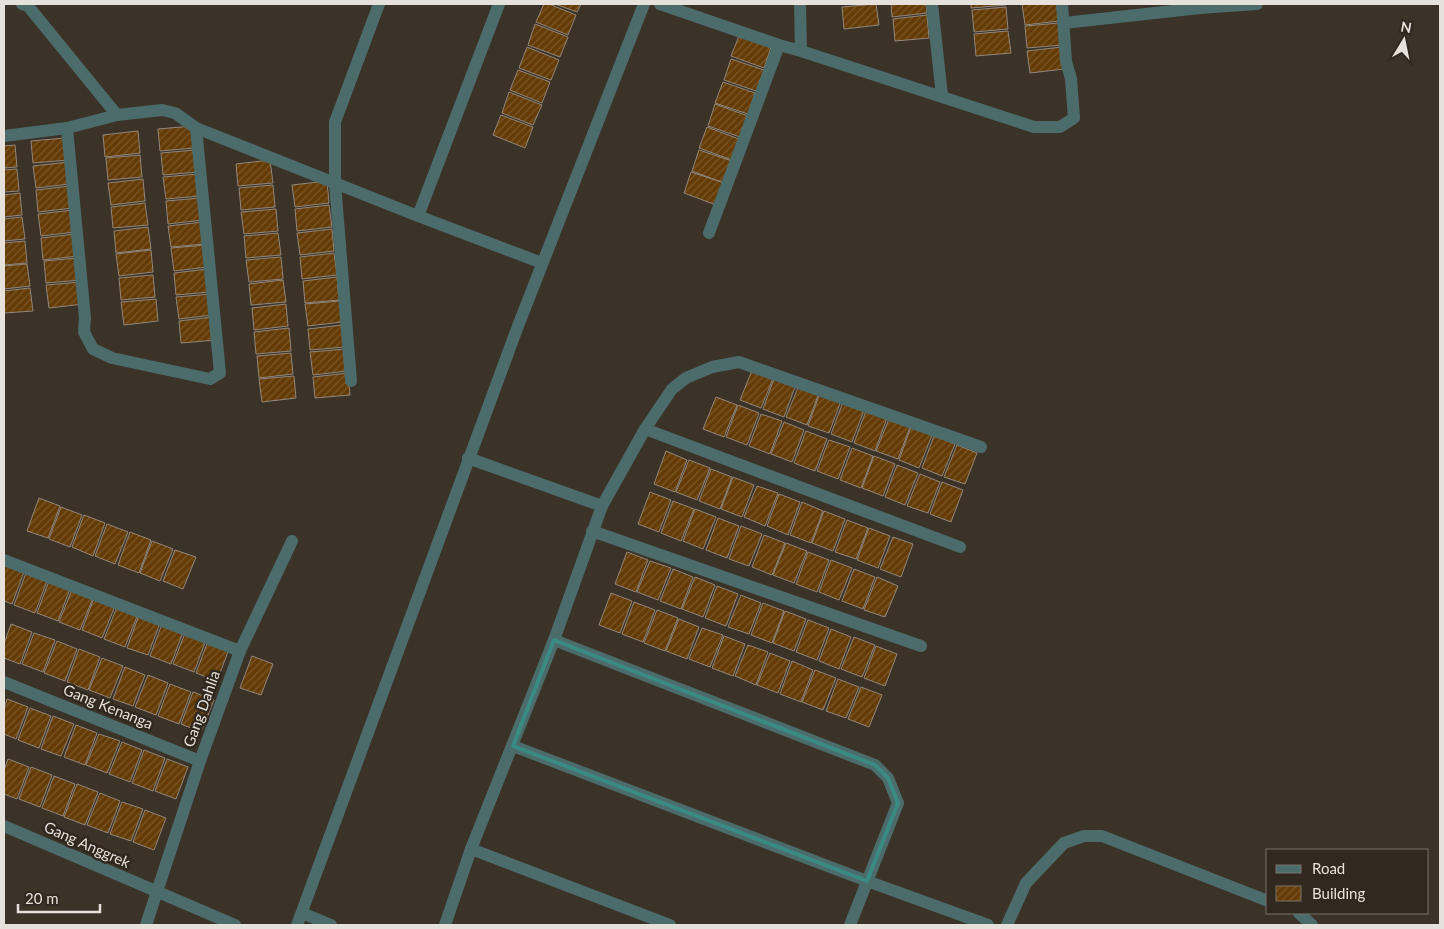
<svg xmlns="http://www.w3.org/2000/svg" width="1444" height="929" font-family="Lato,sans-serif">
<style>
.building{fill:url(#building-hatch);stroke:#92877c}
.lines{fill:none;stroke-linecap:round;stroke-linejoin:round}
.street{stroke:#4b6c6b;stroke-width:12}
.marked{fill:none;stroke:#3a8b84;stroke-width:4;stroke-linejoin:round}
.labels{text-anchor:middle;stroke-width:5;stroke-linejoin:round;paint-order:stroke}
.street-label{font-size:15px;fill:#e7e1db;stroke:#31281f}
</style>
<defs>
<pattern id="building-hatch" width="6" height="6" patternUnits="userSpaceOnUse" patternTransform="scale(1.25)"><rect width="6" height="6" fill="#643b05"/><path d="M-1 1l2-2M0 6l6-6M5 7l2-2" fill="none" stroke="#7a5729"/></pattern>
</defs>
<rect width="100%" height="100%" fill="#3b3228"/>
<g class="building">
<polygon points="544,4 549,4 576,15 568,35 536,22"/>
<polygon points="555,4 581,4 577,12"/>
<polygon points="876,4 879,25 844,29 842,7"/>
<polygon points="891,4 926,4 927,13 892,17"/>
<polygon points="971,4 1005,4 1006,5 971,8"/>
<polygon points="1022,4 1057,4 1059,21 1025,25"/>
<polygon points="1006,7 1008,29 974,32 972,10"/>
<polygon points="927,15 929,38 895,41 893,19"/>
<polygon points="1059,23 1062,45 1027,48 1025,26"/>
<polygon points="535,24 568,37 560,57 528,45"/>
<polygon points="1008,31 1011,53 976,56 974,34"/>
<polygon points="739,36 771,47 764,68 731,56"/>
<polygon points="527,47 559,60 551,80 519,68"/>
<polygon points="1062,47 1064,69 1030,73 1027,51"/>
<polygon points="731,59 764,70 756,91 724,80"/>
<polygon points="518,70 550,82 542,103 510,90"/>
<polygon points="723,82 755,93 748,114 715,103"/>
<polygon points="509,92 542,105 533,125 502,113"/>
<polygon points="715,104 748,116 740,137 708,126"/>
<polygon points="501,115 533,127 525,148 493,135"/>
<polygon points="193,126 195,148 160,151 158,129"/>
<polygon points="707,127 739,139 732,160 699,148"/>
<polygon points="138,131 140,153 105,157 103,135"/>
<polygon points="65,138 68,160 33,163 31,141"/>
<polygon points="15,145 17,167 4,168 4,146"/>
<polygon points="195,150 198,172 163,175 161,153"/>
<polygon points="699,150 732,161 724,183 692,171"/>
<polygon points="140,155 142,177 108,180 106,158"/>
<polygon points="270,160 273,183 238,186 236,164"/>
<polygon points="68,162 70,184 36,188 33,166"/>
<polygon points="17,169 19,191 4,192 4,170"/>
<polygon points="691,172 724,183 716,205 684,193"/>
<polygon points="198,174 200,196 166,199 163,177"/>
<polygon points="143,179 145,201 111,205 108,183"/>
<polygon points="327,181 329,203 295,207 292,185"/>
<polygon points="273,185 275,207 241,210 239,188"/>
<polygon points="70,186 73,208 38,212 36,190"/>
<polygon points="20,193 22,215 4,217 4,195"/>
<polygon points="200,198 203,220 168,224 166,201"/>
<polygon points="145,203 148,225 113,228 111,207"/>
<polygon points="329,205 332,227 297,231 295,209"/>
<polygon points="276,209 278,231 244,234 241,212"/>
<polygon points="73,210 75,232 41,236 38,214"/>
<polygon points="22,217 25,239 4,241 4,219"/>
<polygon points="203,222 205,244 171,247 168,226"/>
<polygon points="148,227 151,249 116,253 114,231"/>
<polygon points="332,229 334,251 300,255 297,233"/>
<polygon points="278,233 281,255 246,258 244,236"/>
<polygon points="75,234 78,256 43,260 41,238"/>
<polygon points="25,241 27,263 4,265 4,243"/>
<polygon points="206,245 208,267 174,271 171,248"/>
<polygon points="151,250 153,272 119,276 116,254"/>
<polygon points="334,253 337,275 302,279 300,257"/>
<polygon points="281,257 283,279 249,282 246,260"/>
<polygon points="78,258 81,280 46,283 44,261"/>
<polygon points="27,264 30,286 4,289 4,266"/>
<polygon points="208,269 210,292 176,295 174,273"/>
<polygon points="153,275 155,297 121,300 119,278"/>
<polygon points="337,277 339,300 305,303 303,281"/>
<polygon points="283,280 286,302 251,305 249,284"/>
<polygon points="81,282 83,304 49,308 46,285"/>
<polygon points="30,288 33,311 4,313 4,291"/>
<polygon points="211,294 213,315 179,319 176,297"/>
<polygon points="156,299 158,321 124,325 121,302"/>
<polygon points="340,301 342,322 308,326 305,304"/>
<polygon points="286,304 288,326 254,330 252,308"/>
<polygon points="213,317 216,340 181,343 179,321"/>
<polygon points="342,325 345,347 310,350 308,329"/>
<polygon points="289,328 291,351 256,354 254,332"/>
<polygon points="345,349 347,371 313,375 310,352"/>
<polygon points="291,353 293,374 259,378 257,356"/>
<polygon points="753,368 774,376 761,408 740,400"/>
<polygon points="348,373 350,395 315,398 313,377"/>
<polygon points="294,376 296,398 262,402 259,379"/>
<polygon points="775,376 796,384 784,417 763,409"/>
<polygon points="799,385 819,393 807,425 786,417"/>
<polygon points="820,393 841,401 829,433 808,426"/>
<polygon points="716,397 737,405 724,437 703,429"/>
<polygon points="843,402 864,410 852,442 831,434"/>
<polygon points="738,405 759,413 747,445 726,437"/>
<polygon points="866,411 887,418 875,451 854,443"/>
<polygon points="761,414 782,421 770,454 749,446"/>
<polygon points="889,419 910,427 898,459 876,451"/>
<polygon points="784,422 804,430 792,462 771,454"/>
<polygon points="911,427 932,435 919,468 899,460"/>
<polygon points="806,431 827,439 815,471 794,463"/>
<polygon points="934,436 955,444 942,476 922,468"/>
<polygon points="829,440 850,447 838,479 817,471"/>
<polygon points="957,445 977,453 965,484 944,477"/>
<polygon points="852,448 873,456 861,488 840,480"/>
<polygon points="666,451 687,460 675,492 654,484"/>
<polygon points="874,456 895,464 883,496 862,488"/>
<polygon points="689,460 710,468 697,500 676,492"/>
<polygon points="897,465 918,473 905,505 885,497"/>
<polygon points="711,469 732,477 720,509 699,501"/>
<polygon points="920,474 940,482 928,513 907,506"/>
<polygon points="733,477 754,485 742,517 721,509"/>
<polygon points="942,482 963,490 951,522 930,514"/>
<polygon points="757,486 778,493 765,526 744,517"/>
<polygon points="650,492 671,500 659,532 638,524"/>
<polygon points="779,494 800,502 788,535 767,526"/>
<polygon points="39,498 60,506 48,538 27,531"/>
<polygon points="673,501 694,509 681,541 661,533"/>
<polygon points="802,502 823,511 811,543 790,535"/>
<polygon points="61,507 82,515 70,547 49,539"/>
<polygon points="695,509 716,517 703,549 683,541"/>
<polygon points="824,511 845,519 833,551 812,543"/>
<polygon points="84,515 105,523 93,556 72,547"/>
<polygon points="718,518 739,526 727,558 706,550"/>
<polygon points="847,520 868,528 856,559 835,552"/>
<polygon points="107,524 128,532 115,564 95,556"/>
<polygon points="741,526 762,534 749,566 729,559"/>
<polygon points="869,528 890,536 878,568 857,560"/>
<polygon points="130,532 151,540 139,573 118,565"/>
<polygon points="764,535 785,543 772,575 752,567"/>
<polygon points="893,537 913,544 901,577 880,569"/>
<polygon points="152,541 173,549 160,581 140,573"/>
<polygon points="786,543 807,551 794,583 773,575"/>
<polygon points="175,550 196,557 183,589 163,581"/>
<polygon points="627,552 648,560 636,592 615,584"/>
<polygon points="808,552 829,560 817,592 796,584"/>
<polygon points="831,560 852,568 839,600 819,592"/>
<polygon points="650,561 671,568 658,600 637,592"/>
<polygon points="4,564 24,572 12,604 4,601"/>
<polygon points="673,569 693,577 681,609 660,601"/>
<polygon points="854,569 875,577 863,609 842,601"/>
<polygon points="26,573 47,581 35,613 14,605"/>
<polygon points="695,577 715,585 703,617 682,609"/>
<polygon points="877,577 898,586 885,617 864,610"/>
<polygon points="49,581 70,589 58,621 37,613"/>
<polygon points="717,586 738,594 726,626 705,618"/>
<polygon points="72,590 93,598 80,630 59,622"/>
<polygon points="611,593 632,601 620,633 599,625"/>
<polygon points="741,595 761,603 749,634 728,627"/>
<polygon points="94,598 115,606 102,638 82,630"/>
<polygon points="634,602 655,610 643,642 622,634"/>
<polygon points="763,603 784,611 772,643 751,635"/>
<polygon points="117,607 138,614 125,647 104,639"/>
<polygon points="657,610 678,618 665,651 644,643"/>
<polygon points="785,611 806,619 794,651 773,643"/>
<polygon points="139,615 160,623 148,655 127,648"/>
<polygon points="679,619 699,627 687,659 666,651"/>
<polygon points="808,620 829,628 817,660 796,652"/>
<polygon points="11,624 32,632 20,664 4,658 4,644"/>
<polygon points="162,624 183,632 171,664 150,656"/>
<polygon points="702,628 723,635 710,667 689,659"/>
<polygon points="831,629 851,637 839,669 819,661"/>
<polygon points="34,633 55,640 43,672 22,664"/>
<polygon points="185,633 206,640 194,672 173,664"/>
<polygon points="724,636 745,644 733,676 712,668"/>
<polygon points="854,637 875,645 862,677 841,669"/>
<polygon points="57,641 77,649 65,681 44,673"/>
<polygon points="208,641 229,649 217,681 196,673"/>
<polygon points="748,645 768,652 756,685 735,676"/>
<polygon points="876,646 897,654 885,686 864,678"/>
<polygon points="79,649 100,657 88,690 67,682"/>
<polygon points="770,653 790,661 778,693 757,685"/>
<polygon points="252,656 273,664 261,695 240,688"/>
<polygon points="102,658 123,666 110,698 89,690"/>
<polygon points="792,661 813,670 801,702 780,694"/>
<polygon points="125,667 145,675 133,706 113,699"/>
<polygon points="815,670 836,678 823,710 802,702"/>
<polygon points="148,675 168,683 156,715 135,707"/>
<polygon points="838,679 859,687 846,718 826,711"/>
<polygon points="170,684 191,692 179,724 158,716"/>
<polygon points="861,687 882,695 869,727 848,719"/>
<polygon points="193,692 214,700 201,732 181,724"/>
<polygon points="7,699 28,707 16,739 4,734 4,709"/>
<polygon points="30,708 51,716 39,748 18,740"/>
<polygon points="53,716 74,724 61,756 41,749"/>
<polygon points="76,725 97,733 85,765 64,757"/>
<polygon points="99,734 120,741 107,773 86,765"/>
<polygon points="122,742 142,750 130,782 109,774"/>
<polygon points="144,750 165,758 153,791 132,783"/>
<polygon points="8,759 29,767 17,799 4,794 4,770"/>
<polygon points="167,759 188,767 176,799 155,791"/>
<polygon points="31,767 52,775 40,807 19,799"/>
<polygon points="54,776 75,784 63,816 42,808"/>
<polygon points="77,784 98,792 85,825 64,817"/>
<polygon points="100,793 120,801 108,833 87,825"/>
<polygon points="122,802 143,809 131,841 110,834"/>
<polygon points="145,810 166,818 154,850 133,842"/>
</g>
<g class="lines">
<g class="street">
<polyline points="22,4 28,6 117,115"/>
<polyline points="660,4 779,45 801,51 1034,127 1060,127 1074,118 1071,79 1066,61 1062,4"/>
<polyline points="800,4 801,51"/>
<polyline points="932,4 942,96"/>
<polyline points="1064,23 1200,8 1257,4"/>
<polyline points="67,128 85,318 84,332 93,349 112,358 210,379 220,373 196,128"/>
<polyline points="4,136 67,128 117,115 162,110 175,113 196,128 418,216 542,263"/>
<polyline points="418,216 499,4"/>
<polyline points="709,233 779,45"/>
<polyline points="351,381 335,183 335,122 379,4"/>
<polyline points="645,429 960,547"/>
<polyline points="468,458 602,506"/>
<polyline points="592,531 921,646"/>
<polyline points="4,560 240,651"/>
<polyline points="554,640 875,765 888,778 898,803 850,925"/>
<polyline points="4,682 200,761"/>
<polyline points="513,746 867,881 988,925"/>
<polyline points="4,826 235,925"/>
<polyline points="471,849 670,925"/>
<polyline points="302,913 331,925"/>
<polyline points="1299,913 1312,925"/>
<polyline points="146,925 200,761 240,651 292,541"/>
<polyline points="297,925 518,326 644,4"/>
<polyline points="445,925 471,849 554,640 602,506 645,429 672,389 686,378 712,367 739,362 981,447"/>
<polyline points="1007,925 1026,883 1064,843 1084,836 1102,836 1268,901"/>
</g>
</g>
<path class="marked" d="M554,640L875,765L888,778L898,803L867,881L513,746Z"/>
<g class="labels">
<g class="street-label">
<text transform="translate(108 707) rotate(22)" y="5">Gang Kenanga</text>
<text transform="translate(202 709) rotate(-70)" y="5">Gang Dahlia</text>
<text transform="translate(87 845) rotate(24)" y="5">Gang Anggrek</text>
</g>
</g>
<rect width="1444" height="929" fill="none" stroke="#e7e1db" stroke-width="10"/>
<rect x="1266" y="849" width="162" height="65" fill="#31281f" stroke="#7a726a"/>
<rect x="1276" y="865" width="25" height="8" fill="#4b6c6b" stroke="#7a726a"/>
<text x="1312" y="874" font-size="15" fill="#e7e1db">Road</text>
<rect x="1276" y="886" width="25" height="15" fill="url(#building-hatch)" stroke="#7a726a"/>
<text x="1312" y="899" font-size="15" fill="#e7e1db">Building</text>
<g transform="translate(1404 40) rotate(10)" stroke="#31281f" stroke-width="4" paint-order="stroke">
<path d="M0-4L9 19L0 12L-9 19Z" fill="#e7e1db"/>
<text y="-8" font-size="14" font-weight="bold" text-anchor="middle" fill="#e7e1db">N</text>
</g>
<path d="M18 904v8h82v-8" fill="none" stroke="#e7e1db" stroke-width="2.5"/>
<text x="25" y="904" font-size="15" fill="#e7e1db" stroke="#31281f" stroke-width="4" paint-order="stroke">20 m</text>
</svg>
